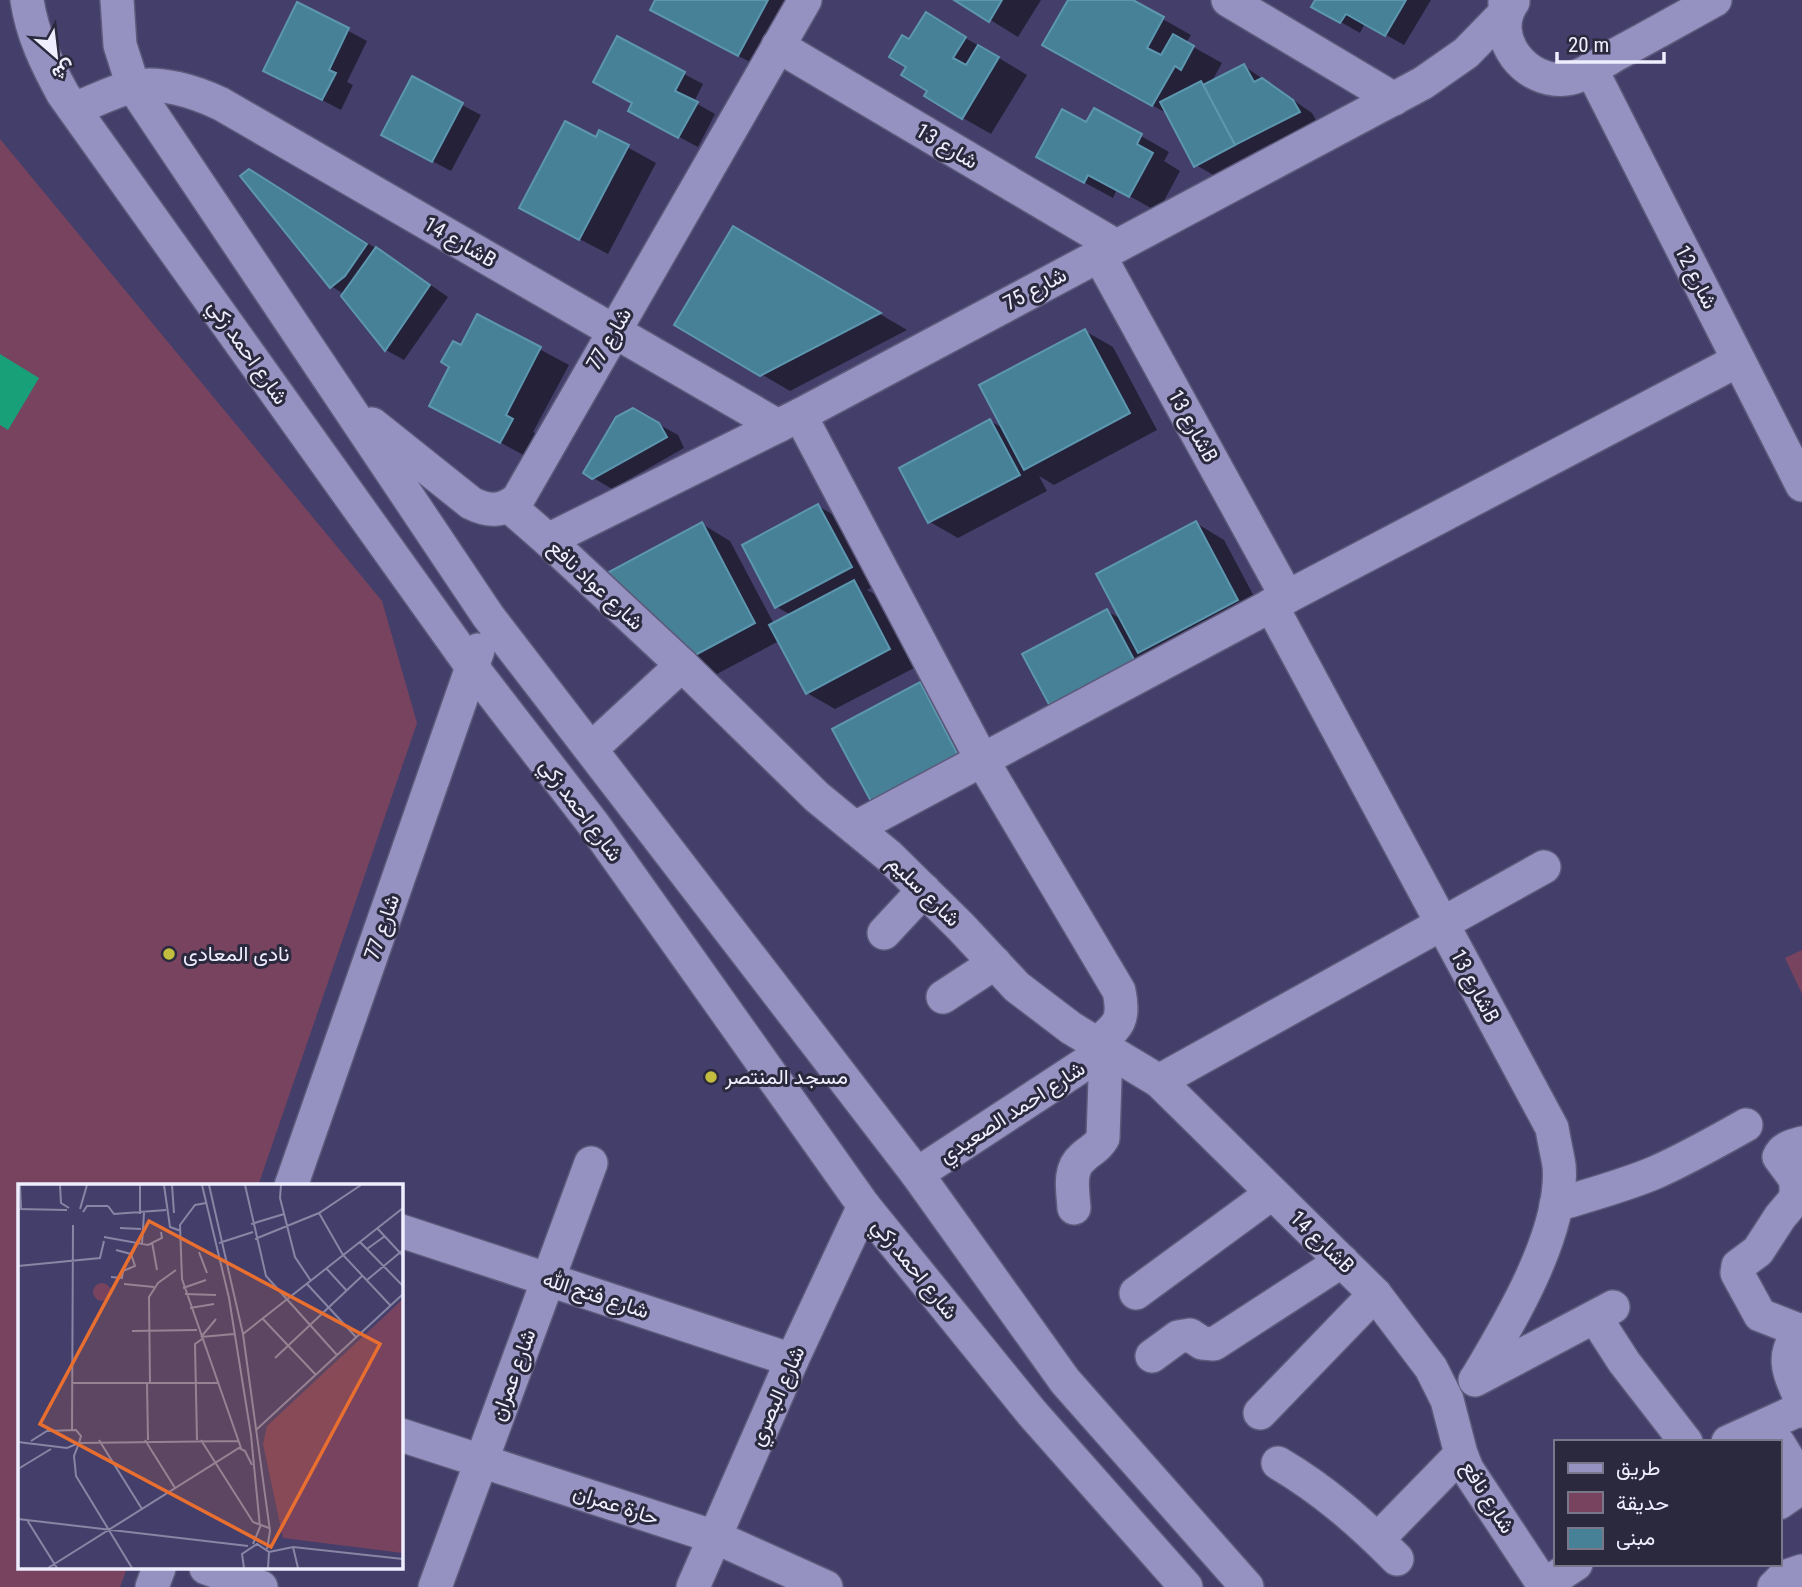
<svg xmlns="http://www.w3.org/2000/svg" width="1802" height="1587" font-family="'Roboto Condensed',Vazirmatn,sans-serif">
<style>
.green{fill:#77435f}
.water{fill:#18a179}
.shadow{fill:#0007}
.building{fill:#478198;stroke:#5d97af;stroke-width:2}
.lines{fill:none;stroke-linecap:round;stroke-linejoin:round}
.minor-casing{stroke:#5d597b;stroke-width:36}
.minor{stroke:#9592c2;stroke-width:33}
.poi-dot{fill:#c2bd3f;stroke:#2b293d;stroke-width:2.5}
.labels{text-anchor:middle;stroke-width:6;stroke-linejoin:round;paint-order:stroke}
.street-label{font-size:21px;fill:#efeefe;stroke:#2b293d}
.poi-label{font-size:21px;fill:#efeefe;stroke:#2b293d;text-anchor:start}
.inset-road{fill:none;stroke:#8885a5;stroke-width:2}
.view{fill:#e96f30;fill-opacity:0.15;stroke:#e96f30;stroke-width:3.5}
.inset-edge{fill:none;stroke:#efeefe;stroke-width:3.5}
</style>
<rect width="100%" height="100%" fill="#443f6a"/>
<g class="green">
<polygon points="0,139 382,601 417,723 258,1186 19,1186 19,1568 127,1568 120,1587 0,1587"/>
<polygon points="1802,950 1802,994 1785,958"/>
</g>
<polygon class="water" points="0,354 39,378 8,430 0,425"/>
<g class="shadow">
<polygon points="657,0 784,0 800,9 767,71 680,25"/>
<polygon points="958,0 1041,0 1018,37"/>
<polygon points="1070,0 1129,0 1191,35 1186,43 1222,63 1211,83 1244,66 1312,113 1317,122 1215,176 1196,165 1168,114 1073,61"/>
<polygon points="1317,0 1431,0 1404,45 1365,23 1360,33 1313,6"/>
<polygon points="298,4 367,41 347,82 353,85 341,110 265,70"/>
<polygon points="954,31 1027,75 991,134 963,118 930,91 908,67 909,41"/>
<polygon points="618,39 703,84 694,102 715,114 698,147 649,121 634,103"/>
<polygon points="462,105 481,115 451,171 402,145"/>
<polygon points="1087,125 1141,136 1169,152 1164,161 1180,171 1158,212 1117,189 1113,198 1067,173"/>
<polygon points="600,132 656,163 608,254 549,223"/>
<polygon points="268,182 395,260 448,297 404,360 386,350 344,294 331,286"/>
<polygon points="734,228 907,330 790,391 676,324"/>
<polygon points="478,316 569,365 533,432 540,436 529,458 431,405"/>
<polygon points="1085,331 1113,347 1157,430 1054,485 1039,476 1047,491 958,538 930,522 990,421 1005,429"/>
<polygon points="633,410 678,435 684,448 612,489 585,473"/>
<polygon points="818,506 846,522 879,584 867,590 882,598 918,666 835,709 807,693 779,641 715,675 687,658 702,524 730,541 774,624 791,615 777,607"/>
<polygon points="1196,523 1224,540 1265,617 1152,659 1164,682 1082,725 1107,611 1123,620"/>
<polygon points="920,684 948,701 987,775 874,804"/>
</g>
<g class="building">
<polygon points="655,0 768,0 738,56 650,10"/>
<polygon points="954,0 1002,0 989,22"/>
<polygon points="1068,0 1133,0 1164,17 1147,48 1161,55 1173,34 1194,46 1181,70 1175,66 1152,106 1042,45"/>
<polygon points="1315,0 1406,0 1385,36 1346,14 1340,23 1311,7"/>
<polygon points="297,2 349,28 329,70 336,73 322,100 263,71"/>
<polygon points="926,12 966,37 953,58 966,65 978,45 999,57 962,119 924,96 927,91 901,75 906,67 889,57 902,35 909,39"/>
<polygon points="617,36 685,72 675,91 698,102 678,138 628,111 632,103 593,82"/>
<polygon points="1244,64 1254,82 1262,78 1293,100 1300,112 1235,145 1203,85"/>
<polygon points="412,76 463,103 432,162 381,135"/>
<polygon points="1201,81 1235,145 1194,167 1160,102"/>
<polygon points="1094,108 1142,134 1137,144 1153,153 1129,197 1088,175 1084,183 1036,157 1062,109 1086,122"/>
<polygon points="565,121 596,137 599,130 629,145 579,240 519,208"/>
<polygon points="249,169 367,244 345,276 330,288 240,176"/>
<polygon points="733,226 881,313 760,376 674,325"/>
<polygon points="376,247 430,285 385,351 341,296"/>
<polygon points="477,314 541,347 506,415 513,419 500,443 429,406 449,367 441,362 453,341 461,345"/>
<polygon points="1085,329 1130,413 1024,470 979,385"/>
<polygon points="633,408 659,423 667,437 592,479 583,473 616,417"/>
<polygon points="990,419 1020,475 928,523 899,468"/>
<polygon points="818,504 852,567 775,608 742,545"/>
<polygon points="1196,521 1238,600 1138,653 1096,574"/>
<polygon points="702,522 755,623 686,660 596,579"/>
<polygon points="854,580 890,649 806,694 769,625"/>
<polygon points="1107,609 1137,665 1052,710 1022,654"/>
<polygon points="920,682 960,759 873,805 832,729"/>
</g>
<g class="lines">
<defs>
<g id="minor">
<path d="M27,0C32,34 46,63 63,94L472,667L594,825L864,1206L1032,1413L1186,1587"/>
<polyline points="117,0 120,45 133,86 488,616 917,1174 1065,1381 1247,1587"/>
<polyline points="1228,0 1394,99"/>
<path d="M1513,2C1488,37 1526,85 1567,79C1583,77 1601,63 1615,55C1649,37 1682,18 1715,0"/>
<polyline points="778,46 1116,246"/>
<polyline points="1591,69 1802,485"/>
<path d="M74,109C93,102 111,92 131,87C159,80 196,92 221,104L778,426"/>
<polyline points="1099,255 1287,597"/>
<path d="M800,415L982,760L1119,991C1125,1020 1119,1025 1098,1043"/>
<path d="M372,424L471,503C489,512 502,512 518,499L805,0"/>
<polyline points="509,506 548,540 682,665 817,797 889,856 961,927 1017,987 1071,1028 1159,1081 1375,1294 1431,1368 1447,1400 1461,1454 1467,1469 1545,1587"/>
<polyline points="548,540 800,415 1423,83 1466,53 1505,13 1505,0"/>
<path d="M1271,605L1552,1128C1554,1141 1557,1153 1559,1165C1565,1231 1509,1324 1476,1379"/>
<polyline points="591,749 682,665"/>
<polyline points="855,828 1287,597 1737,361"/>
<polyline points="884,933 924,890"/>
<polyline points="943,997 995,963"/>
<polyline points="1159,1081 1544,867"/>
<polyline points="917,1174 1106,1050"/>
<polyline points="291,1186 478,650"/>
<path d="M1556,1205C1589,1195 1623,1186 1654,1173C1686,1159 1716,1142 1746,1125"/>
<path d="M1074,1208C1073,1191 1068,1170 1082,1158C1091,1149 1096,1150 1103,1138L1106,1050"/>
<polyline points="401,1231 792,1360"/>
<polyline points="1136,1293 1271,1194"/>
<polyline points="1595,1317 1624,1362 1686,1442"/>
<path d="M1802,1330C1778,1355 1790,1375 1802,1402"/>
<path d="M1801,1331L1760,1315L1737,1273L1738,1266L1758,1251L1780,1217L1796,1198V1180L1779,1157C1783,1147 1793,1146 1802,1143"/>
<polyline points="1152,1356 1178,1337 1190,1335 1202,1343 1214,1344 1342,1261"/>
<polyline points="1475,1380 1613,1307"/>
<polyline points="1260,1413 1375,1294"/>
<polyline points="401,1435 715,1537 826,1587"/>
<polyline points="1728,1442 1796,1411 1802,1411"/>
<polyline points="1779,1444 1802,1482"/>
<path d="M1278,1463C1324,1490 1360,1522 1397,1559"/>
<polyline points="1779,1503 1802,1487"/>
<polyline points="1378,1539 1461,1454"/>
<polyline points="206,1568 261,1587"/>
<polyline points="1544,1585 1576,1564"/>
<polyline points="152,1587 159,1568"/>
<polyline points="435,1587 591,1163"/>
<polyline points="693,1587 792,1360 864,1206"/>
<polyline points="1774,1587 1784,1577 1802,1571"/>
</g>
</defs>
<use href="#minor" class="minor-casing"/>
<use href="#minor" class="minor"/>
</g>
<g class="poi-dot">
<circle cx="169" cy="954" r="7"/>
<circle cx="711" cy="1077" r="7"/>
</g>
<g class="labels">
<g class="street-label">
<text transform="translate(947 146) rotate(31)" y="7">شارع 13</text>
<text transform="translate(460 242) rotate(30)" y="7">شارع 14B</text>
<text transform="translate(1696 277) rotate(63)" y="7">شارع 12</text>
<text transform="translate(1035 289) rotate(-28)" y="7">شارع 75</text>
<text transform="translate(609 339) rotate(-60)" y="7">شارع 77</text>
<text transform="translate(248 352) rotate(55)" y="7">شارع احمد زكي</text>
<text transform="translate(1193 426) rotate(61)" y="7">شارع 13B</text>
<text transform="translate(596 585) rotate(43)" y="7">شارع عواد نافع</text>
<text transform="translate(581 810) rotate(53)" y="7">شارع احمد زكي</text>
<text transform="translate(924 891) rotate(44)" y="7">شارع سليم</text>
<text transform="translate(382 927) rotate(-71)" y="7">شارع 77</text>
<text transform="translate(1475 986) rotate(62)" y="7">شارع 13B</text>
<text transform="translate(1012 1112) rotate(-33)" y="7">شارع احمد الصعيدي</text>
<text transform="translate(1322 1242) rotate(44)" y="7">شارع 14B</text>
<text transform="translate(915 1269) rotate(51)" y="7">شارع احمد زكي</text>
<text transform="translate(596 1295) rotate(18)" y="7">شارع فتح الله</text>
<text transform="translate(513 1375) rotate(-70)" y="7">شارع عمران</text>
<text transform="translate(777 1396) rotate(-66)" y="7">شارع البصري</text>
<text transform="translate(1488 1497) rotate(58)" y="7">شارع نافع</text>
<text transform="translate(616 1505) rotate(18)" y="7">حارة عمران</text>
</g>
<g class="poi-label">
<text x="183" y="961">نادى المعادى</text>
<text x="725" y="1084">مسجد المنتصر</text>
</g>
</g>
<g transform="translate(18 1184)">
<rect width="385" height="385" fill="#443f6a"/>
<path d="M75 108a9 9 0 1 1 18 0a9 9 0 1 1-18 0ZM385,115V369L265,354L245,260L249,242Z" fill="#77435f"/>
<path class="inset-road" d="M2,1L3,24M42,1L43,19L51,24M146,1L152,43L163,47M154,1L156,29M184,1L211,114L233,251L242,343L235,360M191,1L225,150L252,347L249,365M227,1L248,92L319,171M263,1L262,14L277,73L293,97M188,19L177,21L162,41L164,95L223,264M90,22L96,30L148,26M0,25L49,26M62,25L69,1M65,28L69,22H90M301,29L325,71L372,121M122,30V1M233,40L266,30M102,44L123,45M359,44L385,72M86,53L130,61L144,54L143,48M237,55L301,29L343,1M134,58L139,86M342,58L385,102M201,59L235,48M124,60L126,29M349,65L367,52M98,66L113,70L118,59M181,68L189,89M0,82L82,74L86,57M308,84L329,107M93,93L104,94L105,87L117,82L113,70M349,96L385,66M106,100L136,103M289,100L338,153M165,104L188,96M167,110L198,111M172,124L196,120M245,135L298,191M114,147L179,146M225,150L385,24M183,153L216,150M183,153L198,135M257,174L344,92M55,199H200M129,199L130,256M132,199L131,113L140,99L158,86M54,246L55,41M238,246L385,110M81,256L124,325M127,256L157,304M179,256L177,160L184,155M183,256L235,338L251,344M0,258L49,264L61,259L63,252L58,246L29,247L13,257M0,285L33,265M0,335L230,362M9,336L39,384M275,363L280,384M251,368L275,363L385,375M30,384L221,264L227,267L234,281M114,384L58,292L56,272L61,259L220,257M226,384L224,370L239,360L251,368L250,384"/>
<path class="view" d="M131,37L362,160L253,363L22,240Z"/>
<rect width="385" height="385" class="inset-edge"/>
</g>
<rect x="1554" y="1440" width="228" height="126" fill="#2b293d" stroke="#79788a" stroke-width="2"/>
<rect x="1568" y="1463" width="35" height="10" fill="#9592c2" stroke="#79788a" stroke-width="2"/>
<text x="1616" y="1475" font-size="21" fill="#efeefe">طريق</text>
<rect x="1568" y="1492" width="35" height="21" fill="#77435f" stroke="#79788a" stroke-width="2"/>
<text x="1616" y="1510" font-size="21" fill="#efeefe">حديقة</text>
<rect x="1568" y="1528" width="35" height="21" fill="#478198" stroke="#79788a" stroke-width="2"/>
<text x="1616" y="1545" font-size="21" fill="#efeefe">مبنى</text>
<g transform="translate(56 56) rotate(152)" stroke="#2b293d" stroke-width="5" paint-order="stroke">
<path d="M0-5L12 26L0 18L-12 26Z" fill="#efeefe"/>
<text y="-10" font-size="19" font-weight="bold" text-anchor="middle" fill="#efeefe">ش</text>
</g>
<path d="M1557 52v10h107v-10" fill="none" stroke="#efeefe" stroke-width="3.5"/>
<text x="1568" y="52" font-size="21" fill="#efeefe" stroke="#2b293d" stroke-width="5" paint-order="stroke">20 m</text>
</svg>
